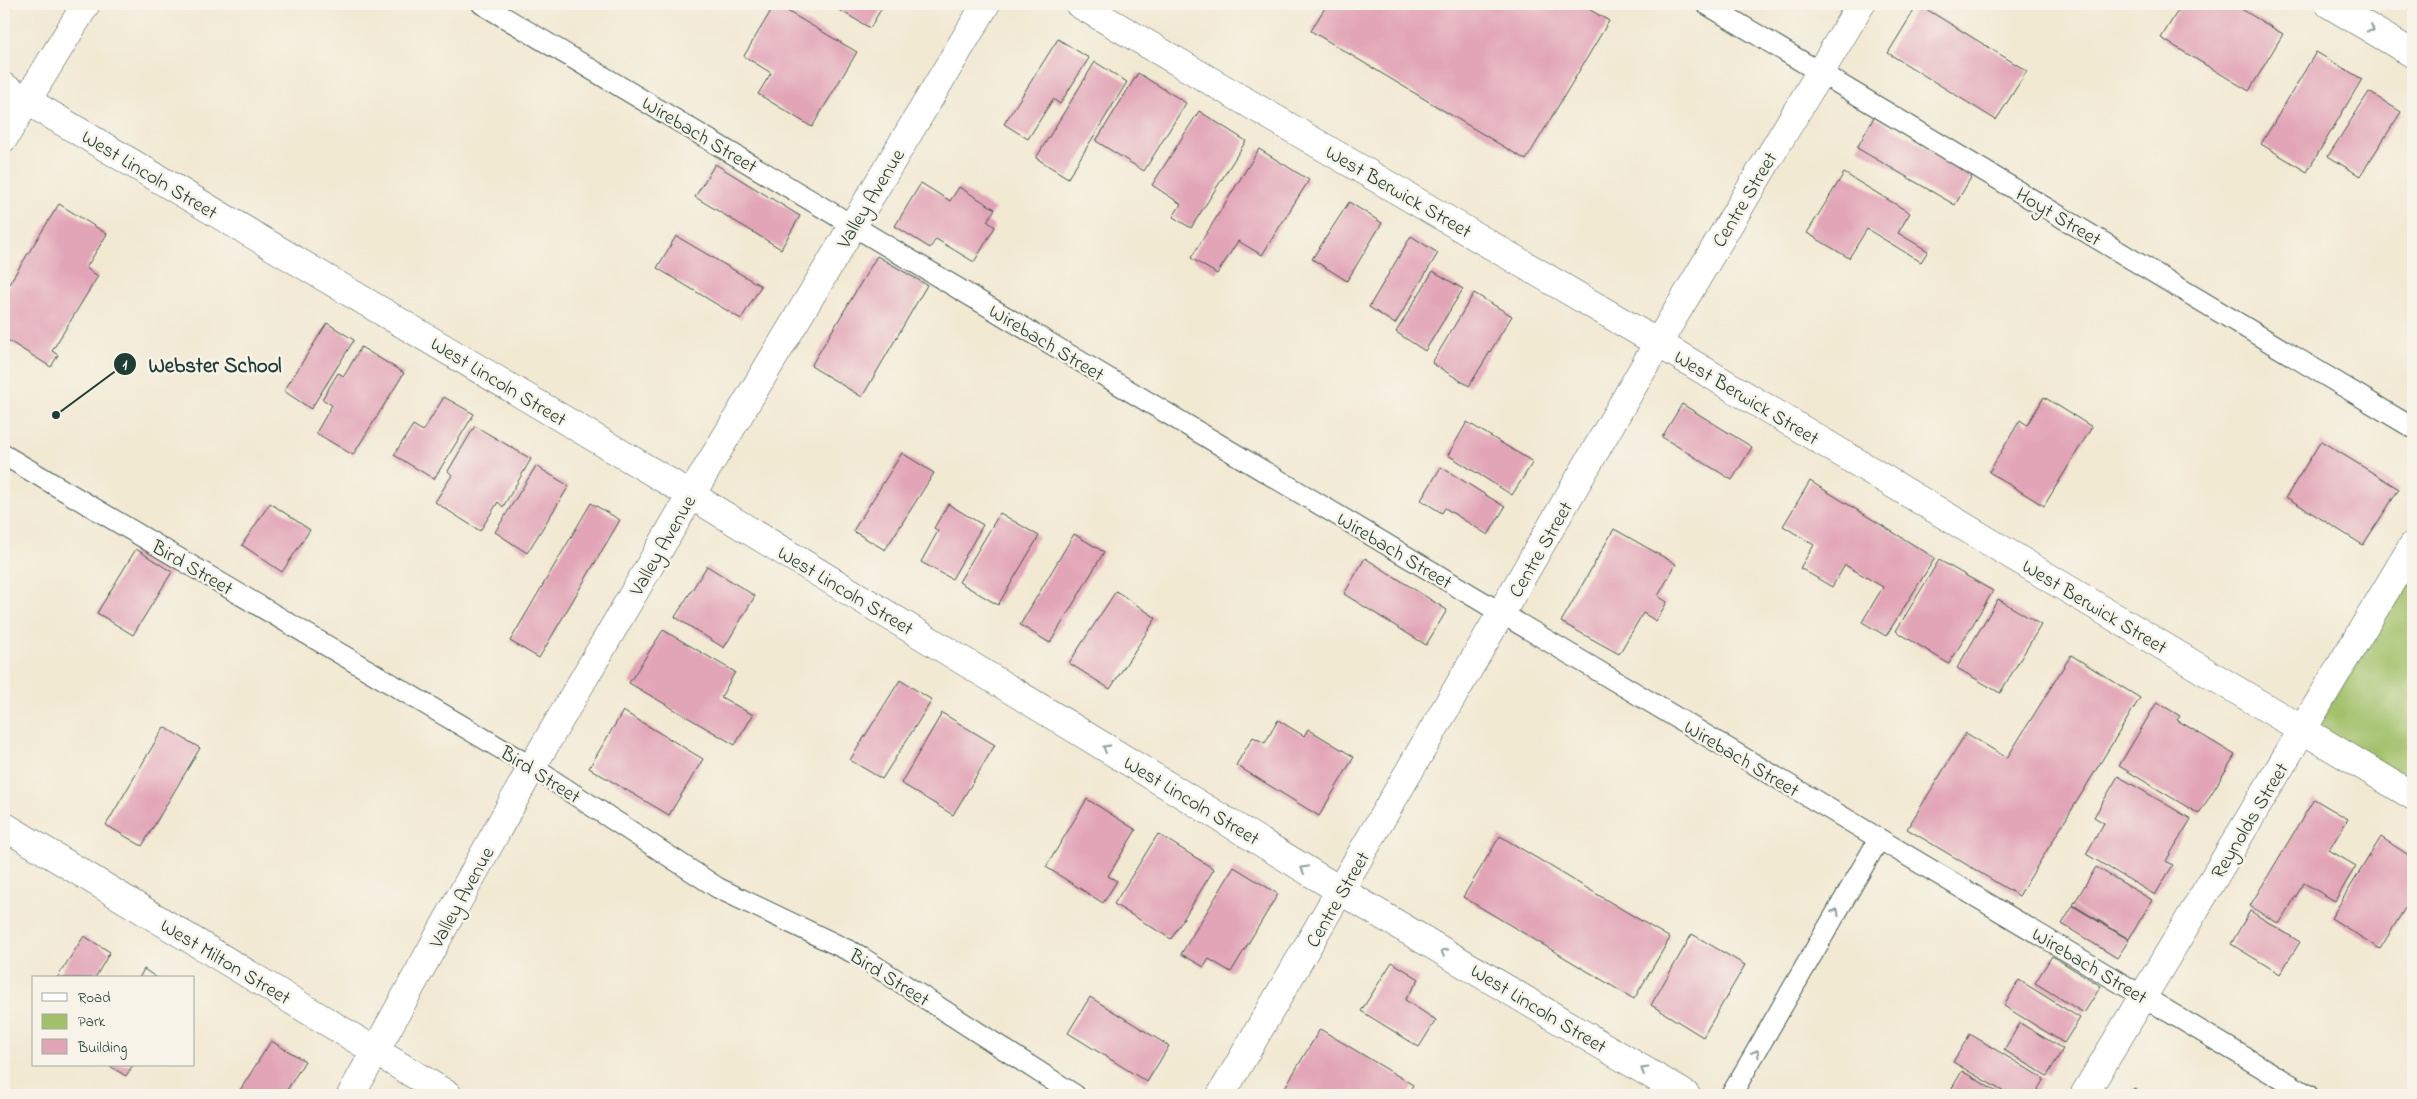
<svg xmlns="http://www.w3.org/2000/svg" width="2417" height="1099" font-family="'Indie Flower',sans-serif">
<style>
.green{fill:#a2c16a;stroke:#607f4f}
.building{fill:#e2a5b7}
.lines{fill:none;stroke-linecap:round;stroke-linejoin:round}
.service-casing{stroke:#3f574c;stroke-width:22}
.minor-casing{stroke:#3f574c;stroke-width:29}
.service{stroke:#fff;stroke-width:20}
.minor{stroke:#fff;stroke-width:28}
.oneway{stroke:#8f9e9a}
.labels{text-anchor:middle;stroke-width:5;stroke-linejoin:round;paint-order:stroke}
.street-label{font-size:20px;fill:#1f3d34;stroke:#f7f3e8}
.leader{fill:none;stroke:#1f3d34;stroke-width:2}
.callout-dot{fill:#1f3d34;stroke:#f7f3e8;stroke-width:2}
.mark-label{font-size:15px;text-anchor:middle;font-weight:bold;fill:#fff}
.callout-label{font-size:21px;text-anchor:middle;font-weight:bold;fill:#1f3d34;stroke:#f7f3e8;stroke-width:5;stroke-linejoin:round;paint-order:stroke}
</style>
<rect width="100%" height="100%" fill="#f7f3e8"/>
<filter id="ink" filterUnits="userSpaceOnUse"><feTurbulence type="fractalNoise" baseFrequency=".02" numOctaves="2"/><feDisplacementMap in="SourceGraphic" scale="10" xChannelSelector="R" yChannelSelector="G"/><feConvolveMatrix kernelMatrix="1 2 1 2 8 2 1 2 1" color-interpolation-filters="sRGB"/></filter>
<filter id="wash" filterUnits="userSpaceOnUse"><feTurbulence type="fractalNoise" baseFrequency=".0096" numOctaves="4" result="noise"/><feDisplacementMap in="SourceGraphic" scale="20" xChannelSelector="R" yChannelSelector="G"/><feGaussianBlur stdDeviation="1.12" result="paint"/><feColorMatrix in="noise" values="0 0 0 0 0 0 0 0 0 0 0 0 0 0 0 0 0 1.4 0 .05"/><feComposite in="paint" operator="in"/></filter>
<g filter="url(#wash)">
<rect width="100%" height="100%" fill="#f2e9d3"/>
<polygon class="green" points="2401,565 2413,572 2413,796 2303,730"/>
<g id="blocks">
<g class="building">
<polygon points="4,4 13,4 6,16 4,15"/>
<polygon points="775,4 857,52 812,127 758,94 771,73 744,56"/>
<polygon points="829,4 884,4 870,28"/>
<polygon points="1327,4 1580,4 1609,21 1526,160 1311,31"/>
<polygon points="1918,4 2027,71 1996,120 1888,53"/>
<polygon points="2182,4 2233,4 2283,34 2249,91 2161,38"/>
<polygon points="1058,39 1089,58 1060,104 1053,99 1028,139 1004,124"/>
<polygon points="2316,52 2362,79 2307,172 2261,144"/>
<polygon points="1095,62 1127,82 1068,178 1036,158"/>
<polygon points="1138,73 1186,103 1144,171 1096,141"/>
<polygon points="2369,92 2401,112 2360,176 2328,156"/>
<polygon points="1199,111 1246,141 1191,228 1173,217 1181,204 1152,185"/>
<polygon points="1874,117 1973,174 1955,205 1857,148"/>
<polygon points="1259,149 1309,180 1262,255 1238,241 1217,274 1191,258"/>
<polygon points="715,164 800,216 781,249 695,197"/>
<polygon points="1844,173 1910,213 1898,233 1928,251 1921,262 1867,229 1849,258 1807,233"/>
<polygon points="921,183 950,201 959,187 995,209 987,221 995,227 974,262 936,239 930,248 895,226"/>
<polygon points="1349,202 1382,223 1347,281 1312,259"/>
<polygon points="59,204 107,234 86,268 98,276 52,351 58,355 51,367 4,338 4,292"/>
<polygon points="676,236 761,286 741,319 657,268"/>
<polygon points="1411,236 1438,253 1395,324 1369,307"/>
<polygon points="877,256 927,285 862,397 811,366"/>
<polygon points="1433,271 1463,289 1425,351 1396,332"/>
<polygon points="1474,293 1512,316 1469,386 1432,363"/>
<polygon points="327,323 354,340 311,409 284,391"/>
<polygon points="361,347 404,373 353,455 316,433 332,405 322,399 338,373 344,376"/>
<polygon points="444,397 474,414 434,479 394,455 413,425 423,431"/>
<polygon points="2044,397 2092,427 2044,506 1989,472 2020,420 2027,425"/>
<polygon points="1682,404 1752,447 1732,480 1662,437"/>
<polygon points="1467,422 1533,462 1512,495 1448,455"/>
<polygon points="475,426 531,459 503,507 498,502 480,531 435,502 452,475 448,471"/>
<polygon points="2321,441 2399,489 2363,545 2286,497"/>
<polygon points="902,453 934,473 885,550 853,531"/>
<polygon points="536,466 569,486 527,553 495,532"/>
<polygon points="1441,467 1505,507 1488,535 1445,508 1442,513 1421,500"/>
<polygon points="1810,481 1935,558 1886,636 1862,622 1883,587 1845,565 1832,587 1800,568 1814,545 1783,526"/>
<polygon points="270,503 310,530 282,572 242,545"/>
<polygon points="591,503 620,520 539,658 510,641"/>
<polygon points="948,504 983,525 952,579 921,562 938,531 934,528"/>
<polygon points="1000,513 1039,536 998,605 959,582"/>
<polygon points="1614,529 1676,564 1658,596 1667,602 1656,621 1643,613 1619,654 1561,622"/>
<polygon points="1074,534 1104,552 1050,643 1020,625"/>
<polygon points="136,549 172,572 133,635 97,613"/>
<polygon points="1365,558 1447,610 1426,645 1344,594"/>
<polygon points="1939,560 1993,591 1949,664 1896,631"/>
<polygon points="707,566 755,596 724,648 675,617"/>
<polygon points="1116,591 1156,618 1110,689 1069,663"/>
<polygon points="1998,599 2041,625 2000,693 1957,668"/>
<polygon points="663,630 735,672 721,697 753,715 735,745 629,683"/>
<polygon points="2071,655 2140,698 2019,896 1907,829 1966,733 2007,758"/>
<polygon points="900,680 932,700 882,779 850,760"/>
<polygon points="2157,702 2180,716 2177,720 2235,755 2199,814 2119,766"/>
<polygon points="623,711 703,759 669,815 589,768"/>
<polygon points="942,713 995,745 953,815 901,783"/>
<polygon points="1278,720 1304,736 1308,729 1354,757 1319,816 1236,765 1253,737 1265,743"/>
<polygon points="164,727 200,748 142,846 106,825"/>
<polygon points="2118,776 2191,819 2166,861 2173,865 2155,895 2086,854 2104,823 2094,817"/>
<polygon points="1087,799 1136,830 1108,876 1117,881 1103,903 1046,867"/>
<polygon points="2314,799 2348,819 2329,850 2356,866 2335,901 2304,883 2279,924 2250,906"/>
<polygon points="1158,834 1214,869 1171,939 1114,904"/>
<polygon points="1500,836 1670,938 1634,999 1463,897"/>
<polygon points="2381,837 2413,858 2413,895 2380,949 2331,918"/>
<polygon points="1234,867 1278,894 1231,972 1209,959 1204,967 1181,954"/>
<polygon points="2096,867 2152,900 2129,939 2073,905"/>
<polygon points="2073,906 2129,940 2117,958 2062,924"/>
<polygon points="2250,911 2300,942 2280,974 2231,944"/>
<polygon points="1692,934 1745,965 1703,1037 1651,1005"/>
<polygon points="84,936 110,952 95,978 57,978"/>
<polygon points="2052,956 2101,986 2084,1013 2035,983"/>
<polygon points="1392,962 1419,979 1405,1000 1436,1020 1419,1047 1361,1011"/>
<polygon points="144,969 157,978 139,978"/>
<polygon points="2019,980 2080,1018 2064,1043 2004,1006"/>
<polygon points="1090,997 1169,1046 1147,1082 1068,1033"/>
<polygon points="2020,1023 2063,1049 2047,1076 2004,1050"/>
<polygon points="1320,1029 1413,1085 1407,1095 1293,1095 1284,1089"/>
<polygon points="1970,1034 2044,1079 2034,1095 2009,1095 1953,1062"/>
<polygon points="271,1041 305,1061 284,1095 237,1095"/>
<polygon points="108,1065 133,1065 126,1076"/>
<polygon points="1962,1071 2002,1095 1948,1095"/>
<polygon points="2134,1088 2146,1095 2129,1095"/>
</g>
</g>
</g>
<g filter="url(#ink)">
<use href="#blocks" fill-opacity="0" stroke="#3f574c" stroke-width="1"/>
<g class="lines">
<defs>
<g id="service">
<polyline points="482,4 2308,1095"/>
<polyline points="1706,4 2413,428"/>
<polyline points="4,455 532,767 718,888 858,955 1075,1095"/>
<polyline points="1731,1095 1879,839"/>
</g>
<g id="minor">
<polyline points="1079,4 1658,343 2413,796"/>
<polyline points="2329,4 2413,54"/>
<polyline points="4,87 691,495 1341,891 1686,1095"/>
<polyline points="4,138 86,4"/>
<polyline points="4,826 448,1095"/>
<polyline points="351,1095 532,767 691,495 986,4"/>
<polyline points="1221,1095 1658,343 1861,4"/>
<polyline points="2084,1095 2413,545"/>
</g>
</defs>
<use href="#service" class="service-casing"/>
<use href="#minor" class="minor-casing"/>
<use href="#service" class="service"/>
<use href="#minor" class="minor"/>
</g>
<defs><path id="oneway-chevron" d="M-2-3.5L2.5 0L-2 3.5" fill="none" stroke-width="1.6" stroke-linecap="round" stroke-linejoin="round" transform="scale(1.25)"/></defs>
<g class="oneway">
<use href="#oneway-chevron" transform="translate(2371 29) rotate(31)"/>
<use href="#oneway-chevron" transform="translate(1106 748) rotate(-149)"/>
<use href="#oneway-chevron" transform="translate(1304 869) rotate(-149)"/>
<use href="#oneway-chevron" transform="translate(1836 912) rotate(-60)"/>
<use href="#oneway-chevron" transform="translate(1444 952) rotate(-149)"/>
<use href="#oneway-chevron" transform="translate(1756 1053) rotate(-60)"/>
<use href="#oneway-chevron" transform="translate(1644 1070) rotate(-149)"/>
</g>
</g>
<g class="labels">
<g class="street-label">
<text transform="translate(700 134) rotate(31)" y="7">Wirebach Street</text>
<text transform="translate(150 174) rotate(31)" y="7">West Lincoln Street</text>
<text transform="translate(1399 191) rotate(30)" y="7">West Berwick Street</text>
<text transform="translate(870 198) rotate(-59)" y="7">Valley Avenue</text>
<text transform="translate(1744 199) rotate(-59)" y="7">Centre Street</text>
<text transform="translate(2059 216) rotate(31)" y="7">Hoyt Street</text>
<text transform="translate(1047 342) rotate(31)" y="7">Wirebach Street</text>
<text transform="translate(499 381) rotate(31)" y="7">West Lincoln Street</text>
<text transform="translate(1747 397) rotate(31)" y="7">West Berwick Street</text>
<text transform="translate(662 545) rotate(-60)" y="7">Valley Avenue</text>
<text transform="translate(1540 549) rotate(-60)" y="7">Centre Street</text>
<text transform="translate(1395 550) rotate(31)" y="7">Wirebach Street</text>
<text transform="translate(193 567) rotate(30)" y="7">Bird Street</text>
<text transform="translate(846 590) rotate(31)" y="7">West Lincoln Street</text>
<text transform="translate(2095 606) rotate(31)" y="7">West Berwick Street</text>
<text transform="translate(1742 758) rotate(31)" y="7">Wirebach Street</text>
<text transform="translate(541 774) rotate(32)" y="7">Bird Street</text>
<text transform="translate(1192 800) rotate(31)" y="7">West Lincoln Street</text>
<text transform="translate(2249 820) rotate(-59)" y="7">Reynolds Street</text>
<text transform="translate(461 897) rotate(-61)" y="7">Valley Avenue</text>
<text transform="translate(1337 899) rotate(-60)" y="7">Centre Street</text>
<text transform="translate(226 961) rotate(31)" y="7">West Milton Street</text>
<text transform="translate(2090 965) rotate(31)" y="7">Wirebach Street</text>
<text transform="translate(890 977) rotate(32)" y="7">Bird Street</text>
<text transform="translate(1539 1008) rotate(31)" y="7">West Lincoln Street</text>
</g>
</g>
<path class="leader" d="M56 415L125 364"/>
<g class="callout-dot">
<circle cx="56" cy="415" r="5"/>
<circle cx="125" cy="364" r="12"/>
</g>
<g class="mark-label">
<text x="125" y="369">1</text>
</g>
<g class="callout-label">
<text x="215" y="372">Webster School</text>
</g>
<rect width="2417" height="1099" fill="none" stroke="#f7f3e8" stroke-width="20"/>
<rect x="32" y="976" width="162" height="90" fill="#f7f3e8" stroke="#a1aaa0"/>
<rect x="42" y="993" width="25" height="8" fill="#ffffff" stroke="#a1aaa0"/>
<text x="78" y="1002" font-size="15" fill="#1f3d34">Road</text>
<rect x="42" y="1014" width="25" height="15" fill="#a2c16a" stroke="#a1aaa0"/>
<text x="78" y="1026" font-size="15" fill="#1f3d34">Park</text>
<rect x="42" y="1039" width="25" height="15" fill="#e2a5b7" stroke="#a1aaa0"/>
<text x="78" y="1052" font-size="15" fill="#1f3d34">Building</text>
</svg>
